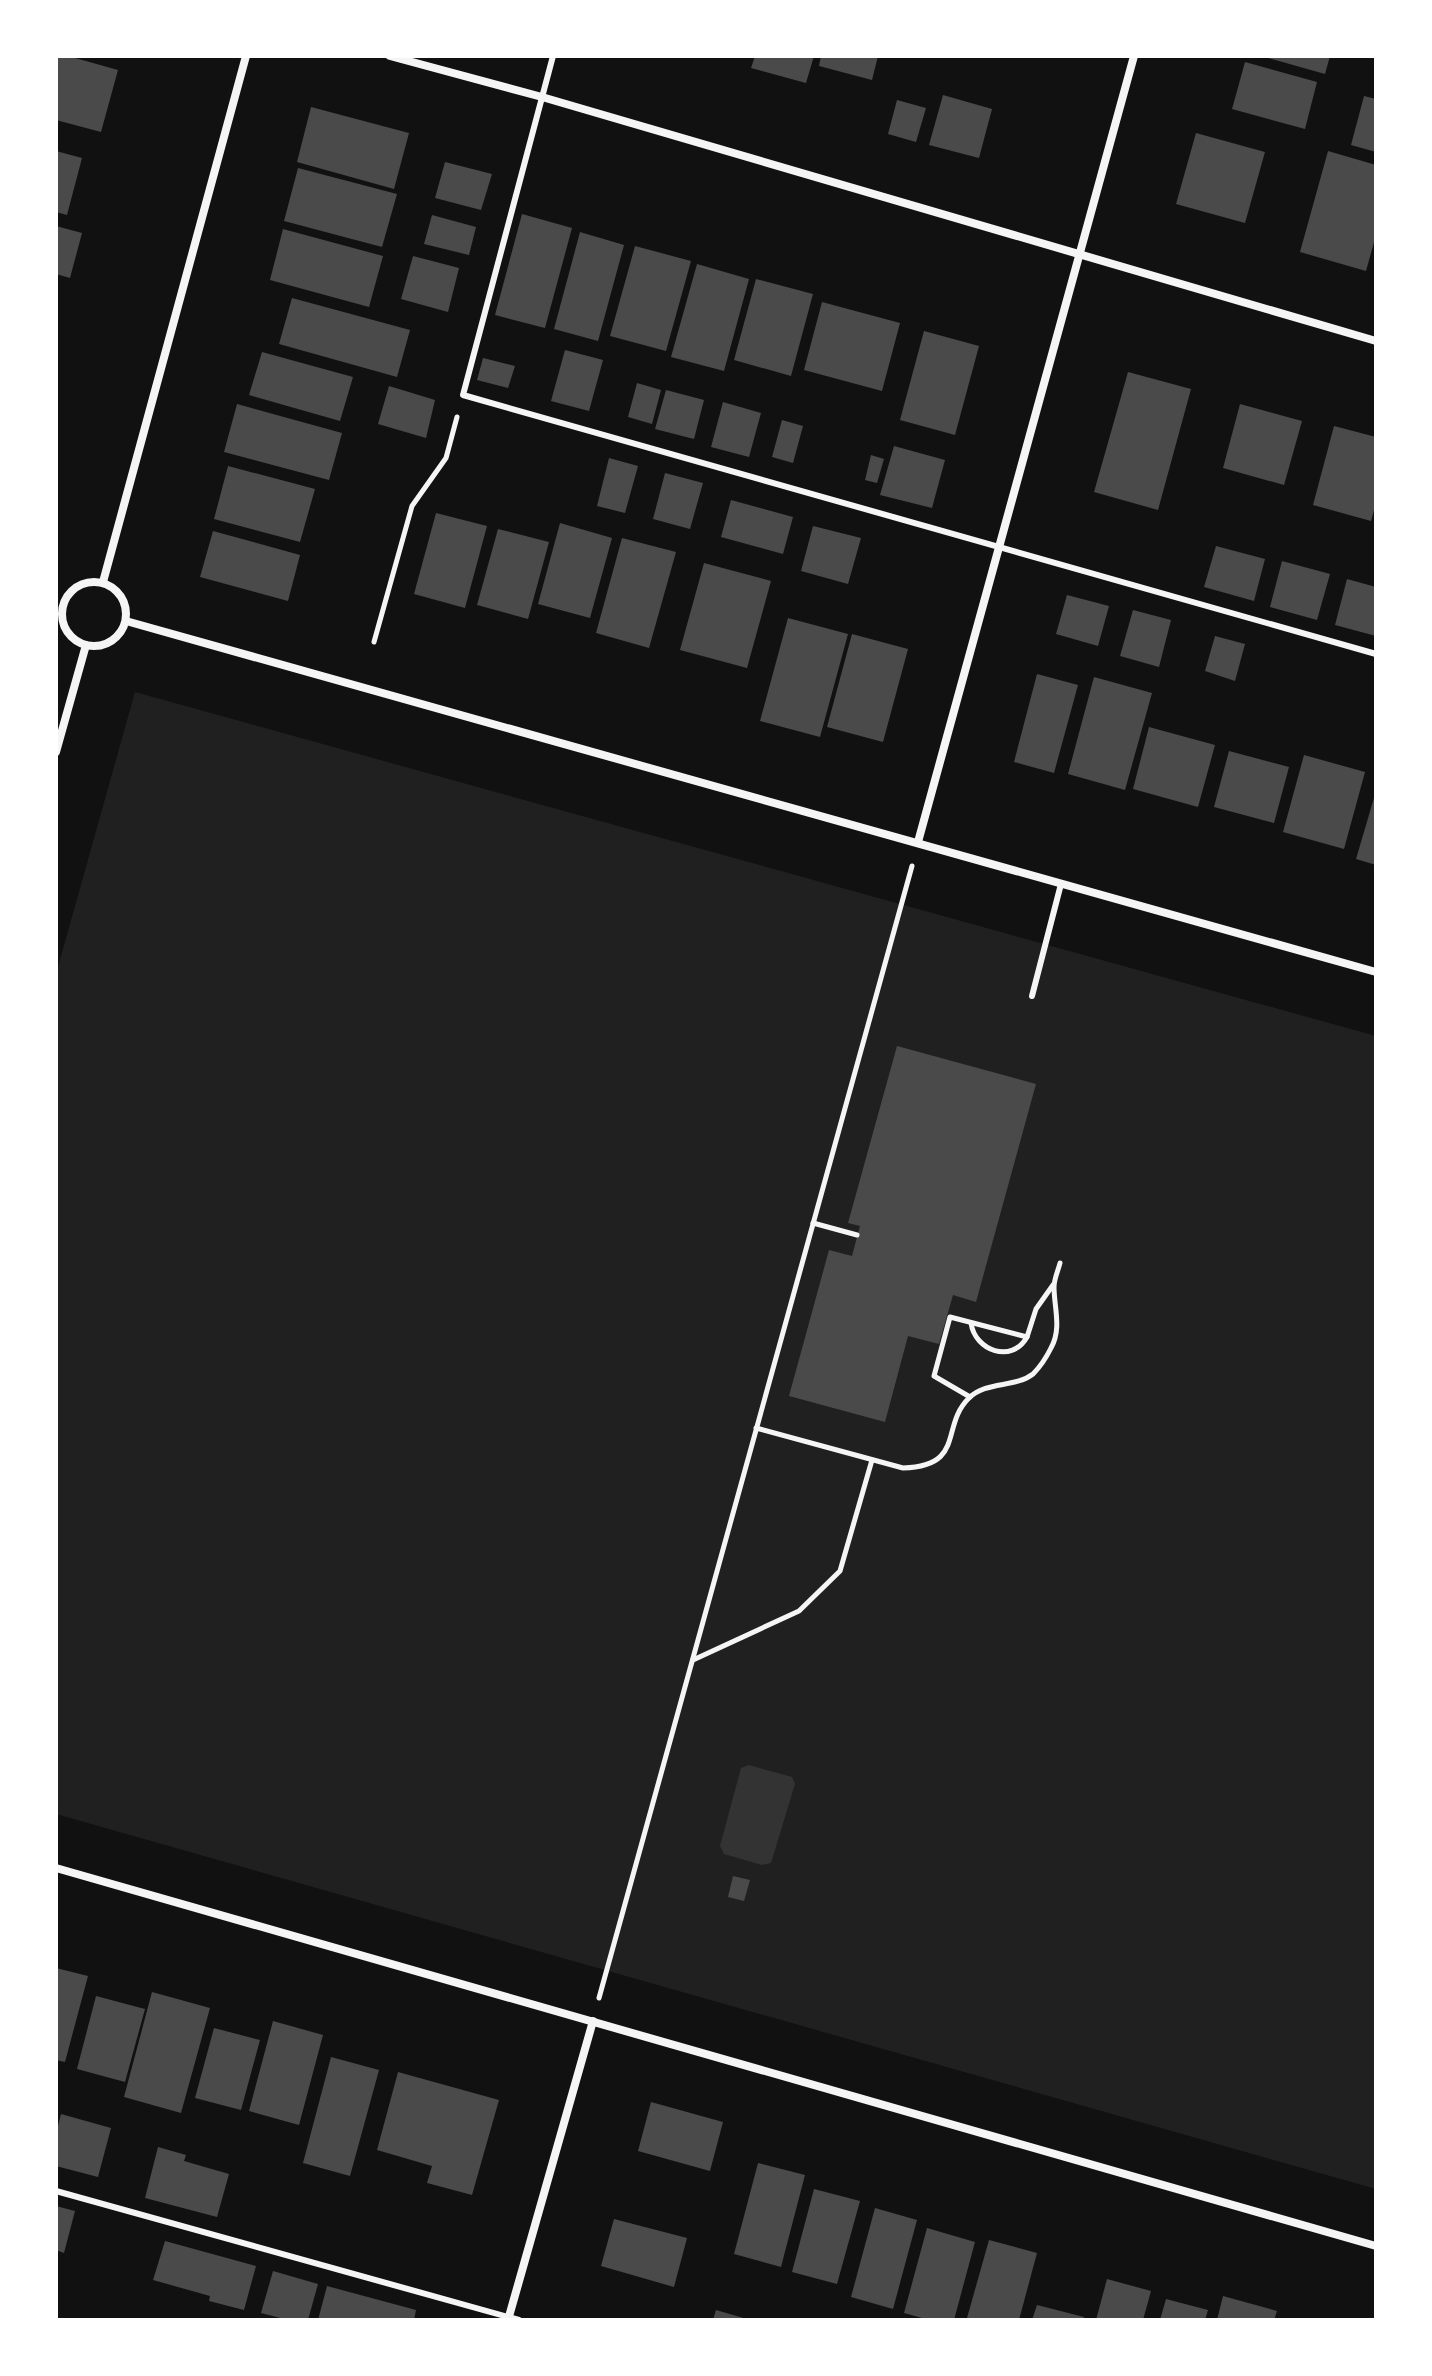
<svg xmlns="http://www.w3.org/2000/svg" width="1432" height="2376" font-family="'Libre Baskerville',serif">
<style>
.green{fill:#202020}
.water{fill:#333}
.building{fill:#4a4a4a}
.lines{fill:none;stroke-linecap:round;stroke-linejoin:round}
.path{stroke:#f5f5f5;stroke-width:5}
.service{stroke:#f5f5f5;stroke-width:6}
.minor{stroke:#f5f5f5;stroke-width:8}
</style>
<rect width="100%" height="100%" fill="#111"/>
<polygon class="green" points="135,692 1376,1036 1376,2189 56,1814 56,974"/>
<polygon class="water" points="749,1765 792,1777 795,1784 771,1863 762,1865 724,1854 720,1846 741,1768"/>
<g class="building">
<polygon points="56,56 68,56 118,70 101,132 56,120"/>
<polygon points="755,56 814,56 806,83 751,68"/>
<polygon points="821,56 878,56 872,80 819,66"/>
<polygon points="1261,56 1330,56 1325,74"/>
<polygon points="1245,62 1317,82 1305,129 1232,109"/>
<polygon points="943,95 992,109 979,158 929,145"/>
<polygon points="1364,96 1376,99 1376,152 1351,145"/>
<polygon points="897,100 926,108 916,142 888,134"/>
<polygon points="311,107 409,133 394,189 297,162"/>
<polygon points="1196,133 1265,152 1245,223 1176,204"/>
<polygon points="56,151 82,158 67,215 56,212"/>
<polygon points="1328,151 1376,165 1376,235 1366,271 1300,252"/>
<polygon points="445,162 492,174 481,210 435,198"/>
<polygon points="298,168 397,194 382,247 284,221"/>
<polygon points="522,214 572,228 545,328 495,315"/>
<polygon points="432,215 476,227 469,255 424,244"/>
<polygon points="56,226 82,233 70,278 56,274"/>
<polygon points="283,229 383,256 369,307 270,280"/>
<polygon points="580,232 624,245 598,341 554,329"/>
<polygon points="635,246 691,261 666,351 610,336"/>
<polygon points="413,256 459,268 448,312 401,299"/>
<polygon points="697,264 749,279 724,371 671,357"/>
<polygon points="756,279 813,294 791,376 734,360"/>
<polygon points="292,298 410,330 397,377 279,344"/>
<polygon points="822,302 900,323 882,391 804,370"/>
<polygon points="924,331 979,346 955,435 900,420"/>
<polygon points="565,350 603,360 589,411 551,401"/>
<polygon points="262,352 353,377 340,421 249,395"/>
<polygon points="483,358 515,366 508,388 477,380"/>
<polygon points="1128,372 1191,389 1158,510 1094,492"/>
<polygon points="637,383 661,390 652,424 628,417"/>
<polygon points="389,386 435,400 426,438 378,424"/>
<polygon points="666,390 704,400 694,439 655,429"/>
<polygon points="723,402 761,413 749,457 711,447"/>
<polygon points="237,404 342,433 329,480 224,452"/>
<polygon points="1240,404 1302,421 1284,485 1223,468"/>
<polygon points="782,420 803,426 793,463 772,457"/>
<polygon points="1334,426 1376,437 1376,503 1371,521 1313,505"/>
<polygon points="894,446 945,460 932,508 880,495"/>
<polygon points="871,455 884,459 877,483 865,480"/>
<polygon points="609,458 638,466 625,513 597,506"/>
<polygon points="228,466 315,489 300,542 214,519"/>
<polygon points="665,473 703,483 690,529 653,519"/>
<polygon points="731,500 793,517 783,554 721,537"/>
<polygon points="436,513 487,526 465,608 414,594"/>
<polygon points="560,523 612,538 590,618 538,604"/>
<polygon points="813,526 861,538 848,584 801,571"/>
<polygon points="498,529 549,542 528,619 477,605"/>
<polygon points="213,531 300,555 288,601 200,577"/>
<polygon points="622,538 676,552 649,648 596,633"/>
<polygon points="1216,546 1265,559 1254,601 1204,587"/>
<polygon points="1282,561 1330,574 1317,620 1270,607"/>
<polygon points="704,563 771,581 747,668 680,650"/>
<polygon points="1347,579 1376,587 1376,636 1335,625"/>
<polygon points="1067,595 1109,606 1098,646 1056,634"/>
<polygon points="1133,610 1171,620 1159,667 1120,656"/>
<polygon points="788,618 848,634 820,737 760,721"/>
<polygon points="852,634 908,649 883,742 827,727"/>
<polygon points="1215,636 1245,644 1235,681 1205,671"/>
<polygon points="1037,674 1078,685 1054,773 1014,762"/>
<polygon points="1094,677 1152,693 1125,790 1068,774"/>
<polygon points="1149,727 1215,745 1198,807 1133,789"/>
<polygon points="1229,751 1289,767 1274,823 1214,807"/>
<polygon points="1304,755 1365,772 1344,849 1283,832"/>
<polygon points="1376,791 1376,865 1356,859"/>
<polygon points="897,1046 1036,1084 976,1302 953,1295 939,1344 908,1336 885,1422 789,1396 829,1250 852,1256 860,1226 848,1223"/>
<polygon points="733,1876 750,1880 744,1901 728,1897"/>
<polygon points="56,1968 88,1976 65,2062 56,2060"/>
<polygon points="152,1992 210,2008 181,2113 124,2097"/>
<polygon points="96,1996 145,2009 125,2082 77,2069"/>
<polygon points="273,2021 323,2035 299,2125 249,2111"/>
<polygon points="214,2028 260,2040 241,2110 195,2098"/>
<polygon points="331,2057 379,2070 350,2176 303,2163"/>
<polygon points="398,2072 499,2100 472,2195 427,2183 432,2166 377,2150"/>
<polygon points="651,2102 723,2122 710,2171 638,2151"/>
<polygon points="61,2114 111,2128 98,2177 56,2166 56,2134"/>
<polygon points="158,2147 186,2155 184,2161 229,2174 217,2217 145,2198"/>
<polygon points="758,2163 805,2175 781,2267 734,2254"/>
<polygon points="814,2189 860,2201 837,2284 792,2272"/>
<polygon points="56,2206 75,2211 64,2253 56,2250"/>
<polygon points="875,2208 917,2220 893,2309 851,2297"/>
<polygon points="614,2219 687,2238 674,2287 601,2266"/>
<polygon points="927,2228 975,2242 954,2320 929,2320 904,2313"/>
<polygon points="989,2240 1037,2253 1019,2320 967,2318"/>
<polygon points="165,2241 256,2266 244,2310 209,2301 210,2296 153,2280"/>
<polygon points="273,2271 318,2284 308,2320 288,2320 261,2313"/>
<polygon points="1107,2279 1151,2291 1143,2320 1096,2320"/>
<polygon points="327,2286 416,2310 414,2320 318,2320"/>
<polygon points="1223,2296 1277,2311 1274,2320 1217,2320"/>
<polygon points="1166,2299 1208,2310 1205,2320 1160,2320"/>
<polygon points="1037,2305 1084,2317 1083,2320 1032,2320"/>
<polygon points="716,2310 747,2319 747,2320 713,2320"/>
</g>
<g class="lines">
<g class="path">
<polyline points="374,642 412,506 446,458 457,417"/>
<polyline points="813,1223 857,1235"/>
<path d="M971,1323C975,1351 1012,1364 1027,1337"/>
<polyline points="970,1397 934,1376 950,1317 1027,1337 1036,1309 1053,1285"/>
<path d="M756,1428L903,1468C966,1466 940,1426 969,1398C986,1381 1015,1388 1033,1374C1039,1368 1047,1356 1051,1348C1062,1329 1054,1307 1054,1287C1054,1279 1058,1271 1060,1263"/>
<polyline points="693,1660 799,1611 840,1571 872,1460"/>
<polyline points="599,1998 912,866"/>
</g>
<g class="service">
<polyline points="553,56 463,395 1376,654"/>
<polyline points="1032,996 1061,884"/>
<polyline points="56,2191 519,2320"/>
</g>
<g class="minor">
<polyline points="390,56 542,97 1376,341"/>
<circle cx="94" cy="614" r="32"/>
<polyline points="103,582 246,56"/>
<polyline points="126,621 1376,972"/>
<polyline points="56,752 86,645"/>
<polyline points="918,842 1134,56"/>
<polyline points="56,1868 1376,2246"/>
<polyline points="508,2320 593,2021"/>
</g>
</g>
<rect width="1432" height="2376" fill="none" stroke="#ffffff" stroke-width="116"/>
</svg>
